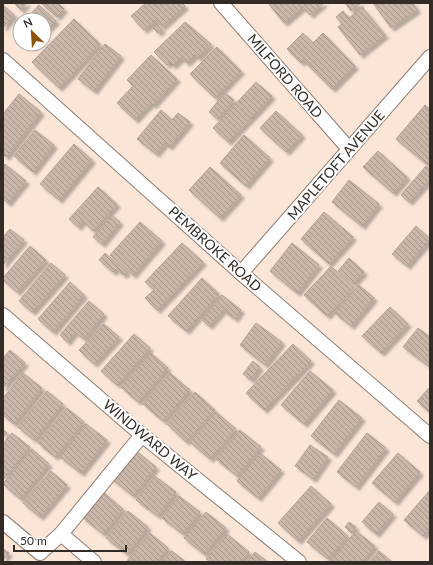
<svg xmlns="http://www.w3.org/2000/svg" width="433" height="565" font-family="Lato,sans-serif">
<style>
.building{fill:url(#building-back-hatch);stroke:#b4a194;filter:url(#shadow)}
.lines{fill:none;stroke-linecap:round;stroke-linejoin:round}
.minor-casing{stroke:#8f7c70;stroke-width:16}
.minor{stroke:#fff;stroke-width:14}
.labels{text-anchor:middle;stroke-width:4;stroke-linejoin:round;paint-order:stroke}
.street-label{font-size:14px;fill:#332b26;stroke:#fff}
</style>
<defs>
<pattern id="building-back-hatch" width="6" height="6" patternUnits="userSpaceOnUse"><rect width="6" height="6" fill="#cbb7a9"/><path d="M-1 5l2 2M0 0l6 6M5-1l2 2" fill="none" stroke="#a59589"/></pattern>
<filter id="shadow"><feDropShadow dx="3.5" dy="3.5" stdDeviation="1" flood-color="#0004"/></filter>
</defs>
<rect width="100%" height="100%" fill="#fae5d7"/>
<g class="building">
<polygon points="14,3 27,3 21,10"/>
<polygon points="41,3 58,3 64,9 57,17"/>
<polygon points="146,3 182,3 185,6 162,27 156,20 144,30 131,16"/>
<polygon points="268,3 324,3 310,15 303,7 284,23"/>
<polygon points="345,3 361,3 351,11"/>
<polygon points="373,3 413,3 417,10 391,28"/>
<polygon points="3,5 14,15 3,28"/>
<polygon points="39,5 56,21 44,33 44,20 25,20"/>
<polygon points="362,7 385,35 360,55 338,27 342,24 336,17 343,11 349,18"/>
<polygon points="74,19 100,44 59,88 32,62"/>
<polygon points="185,22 211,44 198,58 195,55 187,63 181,58 173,66 169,62 167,65 154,52"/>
<polygon points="157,24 162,30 158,33 153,28"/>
<polygon points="303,33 313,43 323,33 355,66 332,89 303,60 301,63 287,49"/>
<polygon points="105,44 121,56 94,91 78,79"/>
<polygon points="217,47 241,71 215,98 190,74"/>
<polygon points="151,55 177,79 153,105 151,103 135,120 117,103 133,86 127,80"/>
<polygon points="256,82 272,96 228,142 213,128"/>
<polygon points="225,93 234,100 218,119 209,112"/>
<polygon points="19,94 41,112 6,157 3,154 3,114"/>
<polygon points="425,105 430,109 430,163 428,165 396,139"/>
<polygon points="161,110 172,120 178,113 190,122 169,147 165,143 156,154 137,139"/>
<polygon points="276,111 302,135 286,152 260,128"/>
<polygon points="35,130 54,145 33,172 14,156"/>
<polygon points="244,135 270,158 246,186 220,163"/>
<polygon points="74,144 92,160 59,200 40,184"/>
<polygon points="378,151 407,177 393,193 363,167"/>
<polygon points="5,164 26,181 8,203 3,199 3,167"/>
<polygon points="426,166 430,169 430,179 409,202 401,195"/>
<polygon points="210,167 241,195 220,218 189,190"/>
<polygon points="349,180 379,204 362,226 332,202"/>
<polygon points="98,187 117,204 93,231 83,221 78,227 69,219"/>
<polygon points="324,212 353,237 329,264 301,239"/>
<polygon points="112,215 120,222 102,244 93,237"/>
<polygon points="140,222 162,241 133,275 110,255"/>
<polygon points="416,226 430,239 407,266 392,254"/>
<polygon points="10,229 24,240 3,265 3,237"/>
<polygon points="182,243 203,262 157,310 145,298 154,290 145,282"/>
<polygon points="292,243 319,265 297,293 270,271"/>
<polygon points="30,246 46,260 17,292 3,280 3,278"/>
<polygon points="105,253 127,272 124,275 116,269 113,272 99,260"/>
<polygon points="349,258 364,272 353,284 338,271"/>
<polygon points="51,263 65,275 32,312 19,301"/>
<polygon points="331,266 354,288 327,316 304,295"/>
<polygon points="202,278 219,294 186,331 168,316"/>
<polygon points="70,282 84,295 53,332 38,319"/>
<polygon points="359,285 374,298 351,326 335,313"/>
<polygon points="222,295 241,310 235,319 223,310 209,326 202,320"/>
<polygon points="89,301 104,314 84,339 75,332 67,342 60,335"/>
<polygon points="390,307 408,324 381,353 362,336"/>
<polygon points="256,323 282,342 265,365 240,345"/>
<polygon points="104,324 119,337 94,364 79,350"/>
<polygon points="418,328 430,337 430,367 403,347"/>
<polygon points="134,334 150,348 117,385 101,371"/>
<polygon points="293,344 311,361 264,410 246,393"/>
<polygon points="10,350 25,363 3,388 3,358"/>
<polygon points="151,353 168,368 138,402 121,387"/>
<polygon points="253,361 260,367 251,380 243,374"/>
<polygon points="310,371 333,390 304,424 281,405"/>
<polygon points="23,373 42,388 14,424 3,415 3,398"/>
<polygon points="170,373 190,390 163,421 143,404"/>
<polygon points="430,387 430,413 417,401"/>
<polygon points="47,391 63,404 34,440 18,427"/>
<polygon points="195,392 215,410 186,442 167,424"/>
<polygon points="339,400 362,418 334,454 311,436"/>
<polygon points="67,408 84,422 55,457 38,443"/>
<polygon points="216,412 236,429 210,459 190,442"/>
<polygon points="86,424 107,440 81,473 60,457"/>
<polygon points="3,429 7,433 3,437"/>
<polygon points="240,430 261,447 237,476 216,459"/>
<polygon points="12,433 30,447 3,480 3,444"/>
<polygon points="367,433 386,448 356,487 337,472"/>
<polygon points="310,445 328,457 313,479 295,466"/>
<polygon points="32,449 49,464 20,499 3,484"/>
<polygon points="135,450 156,467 133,496 112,479"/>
<polygon points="260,453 281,470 258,498 237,481"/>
<polygon points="398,453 420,472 395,502 372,483"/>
<polygon points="51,471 67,485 40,517 23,503"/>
<polygon points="155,476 176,492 158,516 136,500"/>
<polygon points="311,486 331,504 298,541 278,523"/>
<polygon points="430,490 430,528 423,536 404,520"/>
<polygon points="103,492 123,509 103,534 82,517"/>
<polygon points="179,496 200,512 183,534 162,518"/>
<polygon points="379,502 393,514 376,534 362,522"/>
<polygon points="128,511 148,527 127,554 106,538"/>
<polygon points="206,512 226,528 204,554 184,538"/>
<polygon points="327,518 348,536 328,559 307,542"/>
<polygon points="349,522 356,527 351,533 345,527"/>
<polygon points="356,531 375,546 362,562 330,562"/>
<polygon points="150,533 168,548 157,562 126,562"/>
<polygon points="227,534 249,552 240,562 210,562 206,559"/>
<polygon points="3,549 9,553 3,560"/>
<polygon points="172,551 186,562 162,562"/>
<polygon points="379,551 392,562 370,562"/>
<polygon points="255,552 268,562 247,562"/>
</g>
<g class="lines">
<defs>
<g id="minor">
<polyline points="221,3 349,149"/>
<polyline points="3,60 241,273 430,436"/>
<polyline points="241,273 430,57"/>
<polyline points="3,315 142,435 299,562"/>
<polyline points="3,522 40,553 61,534 94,562"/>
<polyline points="61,534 142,435"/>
</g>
</defs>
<use href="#minor" class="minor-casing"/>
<use href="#minor" class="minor"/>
</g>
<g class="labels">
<g class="street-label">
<text transform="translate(285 76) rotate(49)" y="5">MILFORD ROAD</text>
<text transform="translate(336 165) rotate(-49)" y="5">MAPLETOFT AVENUE</text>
<text transform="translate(215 249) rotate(42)" y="5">PEMBROKE ROAD</text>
<text transform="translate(150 440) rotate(40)" y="5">WINDWARD WAY</text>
</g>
</g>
<rect width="433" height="565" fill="none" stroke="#332b26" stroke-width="8"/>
<g transform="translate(32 32) rotate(335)"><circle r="19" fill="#ffffff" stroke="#adaaa8"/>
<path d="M0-3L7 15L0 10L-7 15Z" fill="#8b5307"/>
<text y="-6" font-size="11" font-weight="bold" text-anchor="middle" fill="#332b26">N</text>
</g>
<path d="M14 545v6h112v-6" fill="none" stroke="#332b26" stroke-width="2"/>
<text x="20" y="545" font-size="12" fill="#332b26" stroke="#ffffff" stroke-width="3" paint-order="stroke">50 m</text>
</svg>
